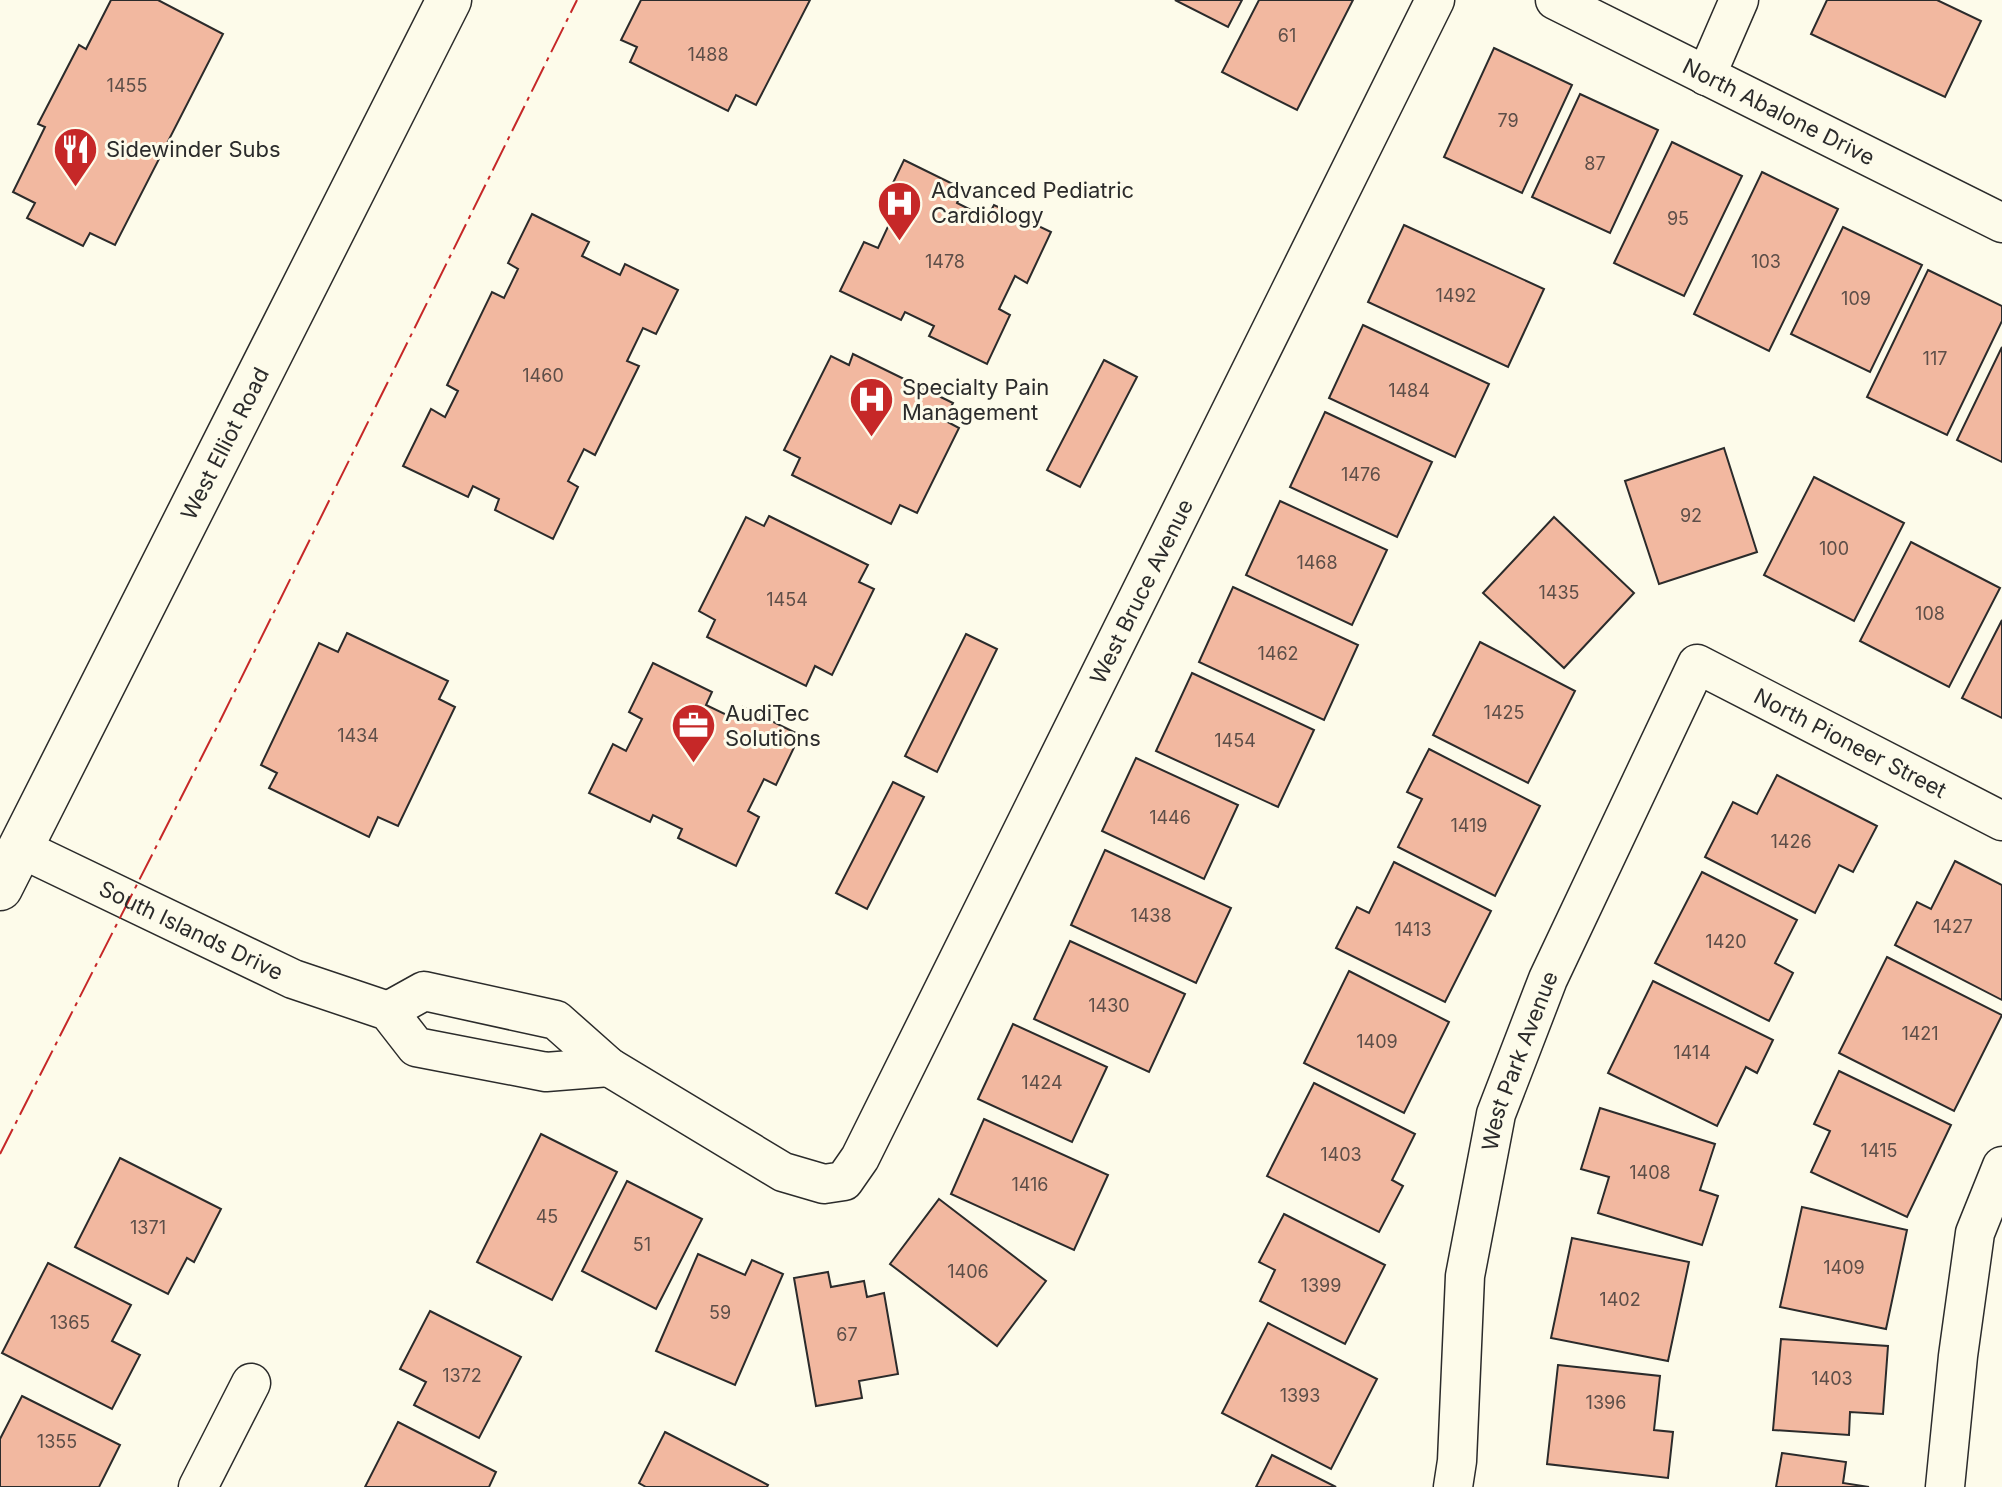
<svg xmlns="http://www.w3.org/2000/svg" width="2002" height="1487" font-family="Inter,sans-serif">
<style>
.building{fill:#f2b8a0;stroke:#2b2b2b;stroke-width:2}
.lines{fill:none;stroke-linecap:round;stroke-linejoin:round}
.street-casing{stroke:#2b2b2b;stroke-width:41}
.secondary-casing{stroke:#2b2b2b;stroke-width:47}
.street{stroke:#fdfbea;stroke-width:38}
.secondary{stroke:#fdfbea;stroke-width:44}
.power{stroke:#c62828;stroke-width:2;stroke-dasharray:28 6 4 6;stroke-linecap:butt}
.labels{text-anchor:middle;stroke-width:6;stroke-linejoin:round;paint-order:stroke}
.number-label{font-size:18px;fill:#5d4e48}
.street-label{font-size:22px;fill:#2b2b2b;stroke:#fdfbea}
.poi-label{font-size:22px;fill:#2b2b2b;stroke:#fdfbea;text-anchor:start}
</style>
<rect width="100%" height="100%" fill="#fdfbea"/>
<g class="building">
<polygon points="111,0 158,0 223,34 115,245 90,233 83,246 27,218 35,203 13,192 45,127 38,124 79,45 86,49"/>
<polygon points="641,0 810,0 756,105 736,95 728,111 630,62 637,47 621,40"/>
<polygon points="1175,0 1242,0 1228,27"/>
<polygon points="1259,0 1353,0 1297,110 1222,72"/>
<polygon points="1827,0 1937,0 1981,21 1945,97 1811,34"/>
<polygon points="1494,48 1572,85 1522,193 1444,157"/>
<polygon points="1580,94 1658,130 1610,233 1532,197"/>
<polygon points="1672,142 1742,176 1684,296 1614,263"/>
<polygon points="904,160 963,189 957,203 987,218 994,205 1051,232 1027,283 1015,276 999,309 1010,315 987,364 929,336 934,326 905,312 901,320 840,291 864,242 878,248 893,216 880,210"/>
<polygon points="1762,172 1838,209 1769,351 1694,314"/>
<polygon points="532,214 589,242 582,256 620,275 625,264 678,290 656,334 643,328 627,361 639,366 595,455 584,449 568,481 578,487 553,539 495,510 499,499 473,486 468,497 403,466 431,409 445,417 458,391 447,385 492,292 504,298 518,269 508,263"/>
<polygon points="1404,225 1544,289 1508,367 1368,302"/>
<polygon points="1843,227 1922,265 1870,372 1791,334"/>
<polygon points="1928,270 2002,306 2002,321 1947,435 1867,397"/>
<polygon points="1363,325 1489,384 1455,457 1329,398"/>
<polygon points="2002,347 2002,462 1957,440"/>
<polygon points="853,354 953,403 944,420 959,428 917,513 900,505 891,524 792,475 800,458 784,450 831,356 849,365"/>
<polygon points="1104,360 1137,377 1080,487 1047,470"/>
<polygon points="1325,412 1432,462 1397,537 1290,487"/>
<polygon points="1724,448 1757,552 1659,584 1625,481"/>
<polygon points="1814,477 1904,523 1854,621 1764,575"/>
<polygon points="1280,501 1387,550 1352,625 1246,575"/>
<polygon points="769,516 868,565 859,582 874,589 832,675 815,666 806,686 707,637 715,620 699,611 746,517 764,526"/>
<polygon points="1554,517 1634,593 1564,668 1483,593"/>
<polygon points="1911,542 2000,588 1949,687 1860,641"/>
<polygon points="1233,587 1358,645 1324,720 1199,662"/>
<polygon points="2002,620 2002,718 1962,698"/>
<polygon points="347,633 448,681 439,699 455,707 398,826 378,817 369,837 269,788 277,773 261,765 319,643 338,652"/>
<polygon points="966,634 997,649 937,772 905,756"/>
<polygon points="1480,642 1575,691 1528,783 1433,735"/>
<polygon points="653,663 712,692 706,705 737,720 743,707 800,735 776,785 764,779 748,811 759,817 736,866 678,838 682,829 653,815 650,822 589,793 613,744 626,751 642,719 629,712"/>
<polygon points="1192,673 1314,730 1278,807 1156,751"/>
<polygon points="1429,749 1540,806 1495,896 1398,847 1422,799 1407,792"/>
<polygon points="1136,758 1238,805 1204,879 1102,831"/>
<polygon points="1777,775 1877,826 1853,872 1839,865 1815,913 1705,857 1733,802 1757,814"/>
<polygon points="893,782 924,797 867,909 836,893"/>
<polygon points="1105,850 1231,908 1196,983 1071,925"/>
<polygon points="1955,861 2002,885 2002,1000 1895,945 1917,902 1931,909"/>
<polygon points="1394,862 1491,911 1445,1002 1336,948 1357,907 1369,913"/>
<polygon points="1702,872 1797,920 1775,963 1793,973 1769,1021 1655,963"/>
<polygon points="1070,941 1185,994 1149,1072 1034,1019"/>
<polygon points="1887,957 2002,1015 1954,1111 1839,1053"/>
<polygon points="1349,971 1449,1022 1404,1113 1304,1063"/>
<polygon points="1653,981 1773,1040 1757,1073 1746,1067 1717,1126 1608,1073"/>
<polygon points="1013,1024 1107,1067 1072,1142 978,1099"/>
<polygon points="1839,1071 1951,1125 1907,1217 1811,1172 1830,1131 1814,1124"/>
<polygon points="1314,1083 1415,1134 1392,1180 1403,1186 1379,1232 1267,1176"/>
<polygon points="1600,1108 1715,1144 1700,1190 1718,1196 1702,1245 1598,1213 1609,1177 1581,1169"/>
<polygon points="984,1119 1108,1175 1074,1250 951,1194"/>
<polygon points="541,1134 617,1172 552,1300 477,1262"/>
<polygon points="120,1158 221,1209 194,1262 187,1258 168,1294 75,1247"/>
<polygon points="627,1181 702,1219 656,1309 582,1271"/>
<polygon points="939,1199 1046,1281 997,1346 890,1264"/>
<polygon points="1802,1207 1907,1230 1886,1329 1780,1307"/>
<polygon points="1284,1214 1385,1265 1345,1344 1260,1301 1275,1270 1259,1262"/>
<polygon points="1572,1238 1689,1262 1668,1361 1551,1338"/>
<polygon points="698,1254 745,1275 752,1260 783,1274 735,1385 656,1351"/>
<polygon points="48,1263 131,1305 112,1341 140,1355 112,1409 2,1353"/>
<polygon points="828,1272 831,1287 864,1281 867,1297 884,1293 898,1374 859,1381 862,1398 816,1406 794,1278"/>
<polygon points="430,1311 521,1357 479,1438 414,1405 426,1382 400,1369"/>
<polygon points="1268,1323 1377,1379 1331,1469 1222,1413"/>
<polygon points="1781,1339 1888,1346 1883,1414 1850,1412 1849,1435 1773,1430"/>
<polygon points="1558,1365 1660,1376 1654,1430 1673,1432 1668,1478 1547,1464"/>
<polygon points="22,1396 120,1445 99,1487 0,1487 0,1439"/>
<polygon points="398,1422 496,1472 489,1487 365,1487"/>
<polygon points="665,1432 768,1485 767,1487 646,1487 639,1483"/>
<polygon points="1782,1453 1846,1462 1843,1483 1869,1487 1776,1487"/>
<polygon points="1272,1455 1336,1487 1256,1487"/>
</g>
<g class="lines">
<defs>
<g id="street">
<path id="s1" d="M1555,0L2002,223"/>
<polyline points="1706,76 1739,0"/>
<path id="s2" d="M20,848L293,979L388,1011L416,1047L546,1072L609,1067"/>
<path id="s3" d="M388,1011L424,991L556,1020L609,1067L783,1172L824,1184L844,1181L860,1158L1435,0"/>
<polyline points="198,1487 251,1383"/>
<path id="s4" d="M1453,1487L1457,1461L1465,1276L1496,1114L1548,979L1697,664L2002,821"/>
<polyline points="1945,1487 1958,1356 1975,1233 2002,1166"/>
</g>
<g id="secondary">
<path id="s5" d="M0,888L449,0"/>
</g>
</defs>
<use href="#street" class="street-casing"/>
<use href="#secondary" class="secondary-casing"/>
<use href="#street" class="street"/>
<use href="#secondary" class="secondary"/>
<polyline class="power" points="0,1154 219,723 577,0"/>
</g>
<defs>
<symbol id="restaurant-pin" viewBox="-11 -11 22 30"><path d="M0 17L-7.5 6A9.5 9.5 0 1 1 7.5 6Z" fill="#c62828" stroke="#fdfbea"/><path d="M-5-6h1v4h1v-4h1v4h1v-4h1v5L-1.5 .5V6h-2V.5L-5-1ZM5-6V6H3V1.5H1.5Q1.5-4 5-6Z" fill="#fff"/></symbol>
<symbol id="hospital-pin" viewBox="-11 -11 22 30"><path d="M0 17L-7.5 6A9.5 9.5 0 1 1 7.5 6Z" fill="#c62828" stroke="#fdfbea"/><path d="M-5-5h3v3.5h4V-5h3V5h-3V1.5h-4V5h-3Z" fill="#fff"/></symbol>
<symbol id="office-pin" viewBox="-11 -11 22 30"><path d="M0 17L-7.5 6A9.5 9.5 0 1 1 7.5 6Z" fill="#c62828" stroke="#fdfbea"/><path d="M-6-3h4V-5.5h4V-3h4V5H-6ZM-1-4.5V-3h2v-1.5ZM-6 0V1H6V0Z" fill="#fff"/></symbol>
</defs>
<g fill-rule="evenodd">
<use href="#restaurant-pin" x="50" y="124" width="51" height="69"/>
<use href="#hospital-pin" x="874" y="178" width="51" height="69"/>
<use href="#hospital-pin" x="846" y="374" width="51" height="69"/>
<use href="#office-pin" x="668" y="700" width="51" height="69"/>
</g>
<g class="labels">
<g class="number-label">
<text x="1287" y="42">61</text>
<text x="708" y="61">1488</text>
<text x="127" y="92">1455</text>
<text x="1508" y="127">79</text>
<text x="1595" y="170">87</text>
<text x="1678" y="225">95</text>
<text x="945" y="268">1478</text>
<text x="1766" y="268">103</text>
<text x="1456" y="302">1492</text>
<text x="1856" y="305">109</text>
<text x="1935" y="365">117</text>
<text x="543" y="382">1460</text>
<text x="1409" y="397">1484</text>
<text x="1361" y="481">1476</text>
<text x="1691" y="522">92</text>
<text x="1834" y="555">100</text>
<text x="1317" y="569">1468</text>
<text x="1559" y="599">1435</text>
<text x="787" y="606">1454</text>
<text x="1930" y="620">108</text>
<text x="1278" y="660">1462</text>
<text x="1504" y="719">1425</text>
<text x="358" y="742">1434</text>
<text x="1235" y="747">1454</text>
<text x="1170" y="824">1446</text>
<text x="1469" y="832">1419</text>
<text x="1791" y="848">1426</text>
<text x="1151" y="922">1438</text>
<text x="1953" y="933">1427</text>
<text x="1413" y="936">1413</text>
<text x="1726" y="948">1420</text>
<text x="1109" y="1012">1430</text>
<text x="1920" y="1040">1421</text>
<text x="1377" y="1048">1409</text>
<text x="1692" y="1059">1414</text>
<text x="1042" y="1089">1424</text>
<text x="1879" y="1157">1415</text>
<text x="1341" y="1161">1403</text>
<text x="1650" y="1179">1408</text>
<text x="1030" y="1191">1416</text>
<text x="547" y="1223">45</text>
<text x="148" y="1234">1371</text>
<text x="642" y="1251">51</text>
<text x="1844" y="1274">1409</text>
<text x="968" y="1278">1406</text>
<text x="1321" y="1292">1399</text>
<text x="1620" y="1306">1402</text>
<text x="720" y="1319">59</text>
<text x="70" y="1329">1365</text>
<text x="847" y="1341">67</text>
<text x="462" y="1382">1372</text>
<text x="1832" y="1385">1403</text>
<text x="1300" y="1402">1393</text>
<text x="1606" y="1409">1396</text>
<text x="57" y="1448">1355</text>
</g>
<g class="street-label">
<text dy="8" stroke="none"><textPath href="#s1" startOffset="250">North Abalone Drive</textPath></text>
<text dy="8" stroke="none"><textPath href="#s5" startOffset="498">West Elliot Road</textPath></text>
<text dy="8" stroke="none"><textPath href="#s3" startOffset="1174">West Bruce Avenue</textPath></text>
<text dy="8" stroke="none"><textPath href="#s4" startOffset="1042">North Pioneer Street</textPath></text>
<text dy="8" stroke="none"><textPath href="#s2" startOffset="190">South Islands Drive</textPath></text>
<text dy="8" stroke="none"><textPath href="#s4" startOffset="434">West Park Avenue</textPath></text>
</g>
<g class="poi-label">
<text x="106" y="157">Sidewinder Subs</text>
<text x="931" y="198">Advanced Pediatric<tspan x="931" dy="25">Cardiology</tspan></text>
<text x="902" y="395">Specialty Pain<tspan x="902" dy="25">Management</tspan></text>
<text x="725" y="721">AudiTec<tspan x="725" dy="25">Solutions</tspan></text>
</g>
</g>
</svg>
